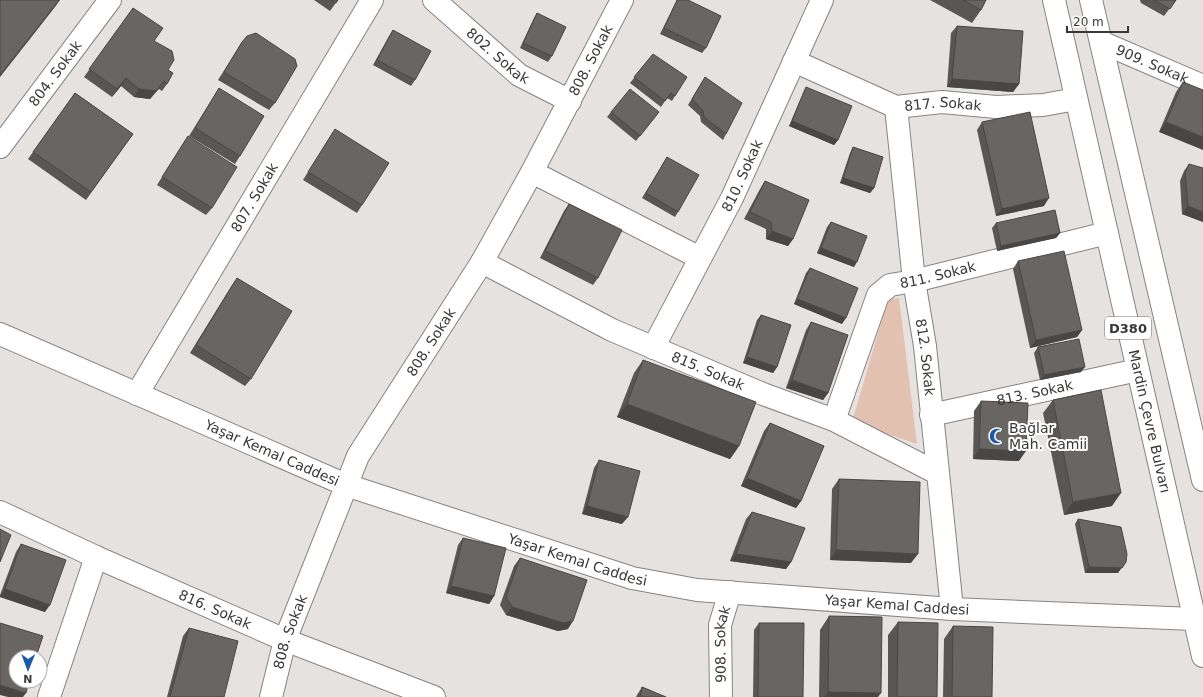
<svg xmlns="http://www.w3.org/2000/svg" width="1203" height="697" font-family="'DejaVu Sans',sans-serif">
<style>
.green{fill:#e2c1b1}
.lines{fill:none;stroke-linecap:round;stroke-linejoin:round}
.street-casing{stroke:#878482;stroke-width:24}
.secondary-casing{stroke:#878482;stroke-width:24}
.primary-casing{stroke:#878482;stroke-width:24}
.street{stroke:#fff;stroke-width:22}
.secondary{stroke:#fff;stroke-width:22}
.primary{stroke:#fff;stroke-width:22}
.wall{fill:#595755}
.shaded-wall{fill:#494745}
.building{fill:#686563;stroke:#494745}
.labels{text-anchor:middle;stroke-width:4;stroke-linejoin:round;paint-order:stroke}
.shield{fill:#fff;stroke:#747473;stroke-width:1}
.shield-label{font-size:13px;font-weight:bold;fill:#393837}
.street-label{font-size:14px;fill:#393837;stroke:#fff}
.poi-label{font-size:14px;fill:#393837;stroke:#fff;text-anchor:start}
</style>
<rect width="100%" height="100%" fill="#e5e2e0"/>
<polygon class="green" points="899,298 917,444 852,422 888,299"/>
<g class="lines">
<defs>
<g id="street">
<path id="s1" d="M434,0L519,75L570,101"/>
<path id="s2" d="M1101,42L1203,86"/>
<path id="s3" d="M794,61L896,107L942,102L996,107L1043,105L1076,99"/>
<path id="s4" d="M896,107L914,281L925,346L952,609"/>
<path id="s5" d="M0,147L110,0"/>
<polyline points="532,172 700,258"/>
<path id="s6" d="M482,262L612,330L763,394L834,420L937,473"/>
<path id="s7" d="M653,348L732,198L822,0"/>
<path id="s8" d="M137,394L372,0"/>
<path id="s9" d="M931,415L1138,370"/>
<path id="s10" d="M834,420L878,295L890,285L914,281L1107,233"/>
<path id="s11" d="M0,512L96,557L285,640L434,697"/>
<polyline points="49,697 96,557"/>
<path id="s12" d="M271,697L285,640L358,456L482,262L532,172L622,0"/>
<path id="s13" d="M721,697L720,625L730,592"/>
</g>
<g id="secondary">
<path id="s14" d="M0,334L346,485L632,578L697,590L952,609L1194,619"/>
</g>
<g id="primary">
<path id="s15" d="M1054,0L1203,656"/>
<polyline points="1091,0 1203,480"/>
</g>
</defs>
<use href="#street" class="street-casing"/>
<use href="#secondary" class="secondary-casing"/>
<use href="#primary" class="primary-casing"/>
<use href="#street" class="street"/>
<use href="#secondary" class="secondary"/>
<use href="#primary" class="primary"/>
</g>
<g class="wall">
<polygon points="314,0 338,0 330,11"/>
<polygon points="677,0 688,0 706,48 702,53 660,34"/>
<polygon points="930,0 986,0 981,10 972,23"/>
<polygon points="1140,0 1176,0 1164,16 1141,3"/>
<polygon points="133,8 154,41 168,70 167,84 162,91 159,89 150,99 134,97 121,86 112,97 84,77"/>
<polygon points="537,13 552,56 548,62 520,48 534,18"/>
<polygon points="957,26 1019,84 1013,92 947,87 951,33"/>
<polygon points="393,30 415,80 411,86 373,65 389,36"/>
<polygon points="242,42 275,103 269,110 218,80"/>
<polygon points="653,54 675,96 672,101 667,98 661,107 630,83"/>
<polygon points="705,77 726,134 723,140 701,122 700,116 688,105"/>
<polygon points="1183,82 1203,90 1159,132 1176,92"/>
<polygon points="806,87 838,140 834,145 789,126 803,93"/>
<polygon points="219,88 240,156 235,164 189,136"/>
<polygon points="75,93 133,134 86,200 28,159"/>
<polygon points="611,112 655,117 636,141 607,117"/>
<polygon points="982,122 1044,206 996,216 977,130"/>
<polygon points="335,129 362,205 357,213 303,180"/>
<polygon points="188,136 212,208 206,215 157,185"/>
<polygon points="853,147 874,188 870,193 840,183 850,153"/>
<polygon points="667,157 678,212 675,217 642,198"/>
<polygon points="1189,164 1203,222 1182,214 1180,181 1184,171"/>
<polygon points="765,181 793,239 788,246 766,239 766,229 744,219 760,189"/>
<polygon points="569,204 598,278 593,285 540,258 564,211"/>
<polygon points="831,222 854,267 817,253 827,227"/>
<polygon points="996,223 1060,233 1056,238 997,251 992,228"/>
<polygon points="1018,261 1082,330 1077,337 1030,348 1013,269"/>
<polygon points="810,268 842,324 794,304 806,273"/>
<polygon points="237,278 251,379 245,386 190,353 232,285"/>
<polygon points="761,315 777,367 773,373 743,363 757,320"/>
<polygon points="811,322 828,393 823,400 786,388 806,330"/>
<polygon points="1038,347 1081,372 1040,380 1034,353"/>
<polygon points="643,360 739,446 730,459 617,417 634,373"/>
<polygon points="1053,400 1112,506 1064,515 1043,413"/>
<polygon points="981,401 1019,461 973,459 974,411"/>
<polygon points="770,423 801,501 796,508 741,486 764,431"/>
<polygon points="599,460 622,524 582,514 594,468"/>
<polygon points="839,479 911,563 830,560 832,489"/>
<polygon points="752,512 791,562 786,569 730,561 746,519"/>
<polygon points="1078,519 1118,573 1085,573 1075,524"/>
<polygon points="463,538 494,596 489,604 446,593 458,545"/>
<polygon points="21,544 45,612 0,597 0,595 16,552"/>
<polygon points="520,558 568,629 558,631 506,615 500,605 514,566"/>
<polygon points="829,616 878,697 819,697 820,630"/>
<polygon points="898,622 937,697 888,697 888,635"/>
<polygon points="759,623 803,697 753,697 754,630"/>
<polygon points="953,626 992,697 943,697 944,639"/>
<polygon points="189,628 224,697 167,697 183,636"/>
<polygon points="642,687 666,697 636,697 637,695"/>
</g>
<g class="shaded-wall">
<polygon points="59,0 60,0 55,7 0,77 0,75"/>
<polygon points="126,78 121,86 112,97 117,89"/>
<polygon points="952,79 1019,84 1013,92 947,87"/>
<polygon points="164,81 150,99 134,97 139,89"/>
<polygon points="792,121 838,140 834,145 789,126"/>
<polygon points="1166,122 1203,137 1203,150 1159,132"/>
<polygon points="843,178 874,188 870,193 840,183"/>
<polygon points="1049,198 1044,206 996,216 1002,209"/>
<polygon points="1188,206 1203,212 1203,222 1182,214"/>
<polygon points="772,231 793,239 788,246 766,239"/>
<polygon points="1060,233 1056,238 997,251 1001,246"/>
<polygon points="821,248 857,262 854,267 817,253"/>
<polygon points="797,299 846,318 842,324 794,304"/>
<polygon points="1082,330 1077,337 1030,348 1036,340"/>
<polygon points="747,357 777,367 773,373 743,363"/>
<polygon points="1085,367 1081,372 1040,380 1044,375"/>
<polygon points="792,380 828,393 823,400 786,388"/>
<polygon points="627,404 739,446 730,459 617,417"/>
<polygon points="979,449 1026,451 1019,461 973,459"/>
<polygon points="747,478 801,501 796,508 741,486"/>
<polygon points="1121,493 1112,506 1064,515 1073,502"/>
<polygon points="587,506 628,517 622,524 582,514"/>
<polygon points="836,550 918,554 911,563 830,560"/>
<polygon points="736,554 791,562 786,569 730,561"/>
<polygon points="1126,562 1118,573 1085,573 1089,567"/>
<polygon points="451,586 494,596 489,604 446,593"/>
<polygon points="5,589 50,605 45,612 0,597"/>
<polygon points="512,607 573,621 568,629 558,631 506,615"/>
<polygon points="0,685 26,693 23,697 8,697 0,695"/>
<polygon points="828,692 881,693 878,697 825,697"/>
</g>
<g class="building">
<polygon points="0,0 59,0 0,75"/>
<polygon points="331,0 338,0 336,3"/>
<polygon points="677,0 688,0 721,16 706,48 664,28"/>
<polygon points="963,0 986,0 981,10"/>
<polygon points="1154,0 1176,0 1170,9"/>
<polygon points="133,8 163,28 154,41 172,51 174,60 168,70 173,73 167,84 164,81 156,91 139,89 126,78 117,89 89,69"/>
<polygon points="537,13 566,27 552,56 523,43"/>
<polygon points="957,26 1023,31 1019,84 952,79"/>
<polygon points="393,30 431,51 415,80 377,60"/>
<polygon points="256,33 295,59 297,66 275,103 224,72 242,42 247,36"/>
<polygon points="653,54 687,77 675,96 671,93 665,101 634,77"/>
<polygon points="705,77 742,103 726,134 704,117 703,111 692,99"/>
<polygon points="1183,82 1203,90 1203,137 1166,122"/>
<polygon points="806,87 852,106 838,140 792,121"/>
<polygon points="219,88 264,116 240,156 195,128"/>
<polygon points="630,89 659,112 640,136 611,112"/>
<polygon points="75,93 133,134 91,192 33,152"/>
<polygon points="1030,112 1049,198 1002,209 982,122"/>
<polygon points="335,129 389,163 362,205 308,172"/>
<polygon points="188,136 237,167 212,208 162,177"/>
<polygon points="853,147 883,157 874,188 843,178"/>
<polygon points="667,157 699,175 678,212 646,193"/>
<polygon points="1189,164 1203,168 1203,212 1188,206 1185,173"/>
<polygon points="765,181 809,200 793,239 772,231 771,222 750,212"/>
<polygon points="569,204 622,230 598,278 545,251"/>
<polygon points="1055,210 1060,233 1001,246 996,223"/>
<polygon points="831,222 867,236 857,262 821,248"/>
<polygon points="1064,251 1082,330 1036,340 1018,261"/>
<polygon points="810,268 858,288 846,318 797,299"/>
<polygon points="237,278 292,311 251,379 196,345"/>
<polygon points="761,315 791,325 777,367 747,357"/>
<polygon points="811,322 848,335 828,393 792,380"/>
<polygon points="1079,339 1085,367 1044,375 1038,347"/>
<polygon points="643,360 756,402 739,446 627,404"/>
<polygon points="1101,390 1121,493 1073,502 1053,400"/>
<polygon points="981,401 1028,403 1026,451 979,449"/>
<polygon points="770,423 824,446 801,501 747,478"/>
<polygon points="599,460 640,471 628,517 587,506"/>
<polygon points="839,479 920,482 918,554 836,550"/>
<polygon points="752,512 805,528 791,562 736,554"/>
<polygon points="1078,519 1121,527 1127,554 1126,562 1122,568 1089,567"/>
<polygon points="0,529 11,535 0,562"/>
<polygon points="463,538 506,548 494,596 451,586"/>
<polygon points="21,544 66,560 50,605 5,589"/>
<polygon points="520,558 587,580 573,621 563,623 512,607 506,597"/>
<polygon points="829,616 882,617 881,693 828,692"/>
<polygon points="898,622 938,623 937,697 897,697"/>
<polygon points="0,623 43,636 36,657 16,657 16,681 29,681 26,693 0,685"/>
<polygon points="759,623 804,623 803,697 758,697"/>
<polygon points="953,626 993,627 992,697 952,697"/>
<polygon points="189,628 238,641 224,697 170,697"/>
<polygon points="642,687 666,697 640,697"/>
</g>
<defs>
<symbol id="mosque-bare" viewBox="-9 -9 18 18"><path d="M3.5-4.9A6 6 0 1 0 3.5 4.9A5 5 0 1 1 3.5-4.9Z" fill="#1b5aab" stroke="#fff" stroke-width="2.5" paint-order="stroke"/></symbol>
</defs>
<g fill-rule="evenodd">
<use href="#mosque-bare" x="986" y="425" width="22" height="22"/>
</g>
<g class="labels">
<rect class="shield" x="1105" y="317" width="46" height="22" rx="3"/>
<g class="shield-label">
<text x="1128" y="333">D380</text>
</g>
<g class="street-label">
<text dy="5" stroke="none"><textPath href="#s1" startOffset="85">802. Sokak</textPath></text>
<text dy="5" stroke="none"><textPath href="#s12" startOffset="716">808. Sokak</textPath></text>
<text dy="5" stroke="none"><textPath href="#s2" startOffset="56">909. Sokak</textPath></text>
<text dy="5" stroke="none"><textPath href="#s5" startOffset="92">804. Sokak</textPath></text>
<text dy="5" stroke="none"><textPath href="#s3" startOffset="159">817. Sokak</textPath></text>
<text dy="5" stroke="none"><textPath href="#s7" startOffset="194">810. Sokak</textPath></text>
<text dy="5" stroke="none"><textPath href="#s8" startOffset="229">807. Sokak</textPath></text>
<text dy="5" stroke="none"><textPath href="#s10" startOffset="197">811. Sokak</textPath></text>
<text dy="5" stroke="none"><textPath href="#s12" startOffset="392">808. Sokak</textPath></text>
<text dy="5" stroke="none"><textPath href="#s4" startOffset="252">812. Sokak</textPath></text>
<text dy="5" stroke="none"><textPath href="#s6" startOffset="251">815. Sokak</textPath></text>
<text dy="5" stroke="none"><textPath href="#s9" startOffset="106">813. Sokak</textPath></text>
<text dy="5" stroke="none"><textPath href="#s15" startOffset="432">Mardin Çevre Bulvarı</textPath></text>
<text dy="5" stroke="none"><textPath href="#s14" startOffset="297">Yaşar Kemal Caddesi</textPath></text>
<text dy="5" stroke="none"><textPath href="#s14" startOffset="621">Yaşar Kemal Caddesi</textPath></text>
<text dy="5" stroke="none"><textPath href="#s14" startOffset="945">Yaşar Kemal Caddesi</textPath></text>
<text dy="5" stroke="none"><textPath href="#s11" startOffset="236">816. Sokak</textPath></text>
<text dy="5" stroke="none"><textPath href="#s12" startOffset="68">808. Sokak</textPath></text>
<text dy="5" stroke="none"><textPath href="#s13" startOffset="53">908. Sokak</textPath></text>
</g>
<g class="poi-label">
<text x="1009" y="433">Bağlar<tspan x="1009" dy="16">Mah. Camii</tspan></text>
</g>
</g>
<g transform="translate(28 669) rotate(181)"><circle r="19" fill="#ffffff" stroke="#b0afaf"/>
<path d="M0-3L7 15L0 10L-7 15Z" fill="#1b5aab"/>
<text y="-6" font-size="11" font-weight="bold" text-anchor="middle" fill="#393837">N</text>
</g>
<path d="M1067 26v6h61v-6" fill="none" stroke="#393837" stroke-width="2"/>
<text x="1073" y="26" font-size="12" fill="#393837" stroke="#ffffff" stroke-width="3" paint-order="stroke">20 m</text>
</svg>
